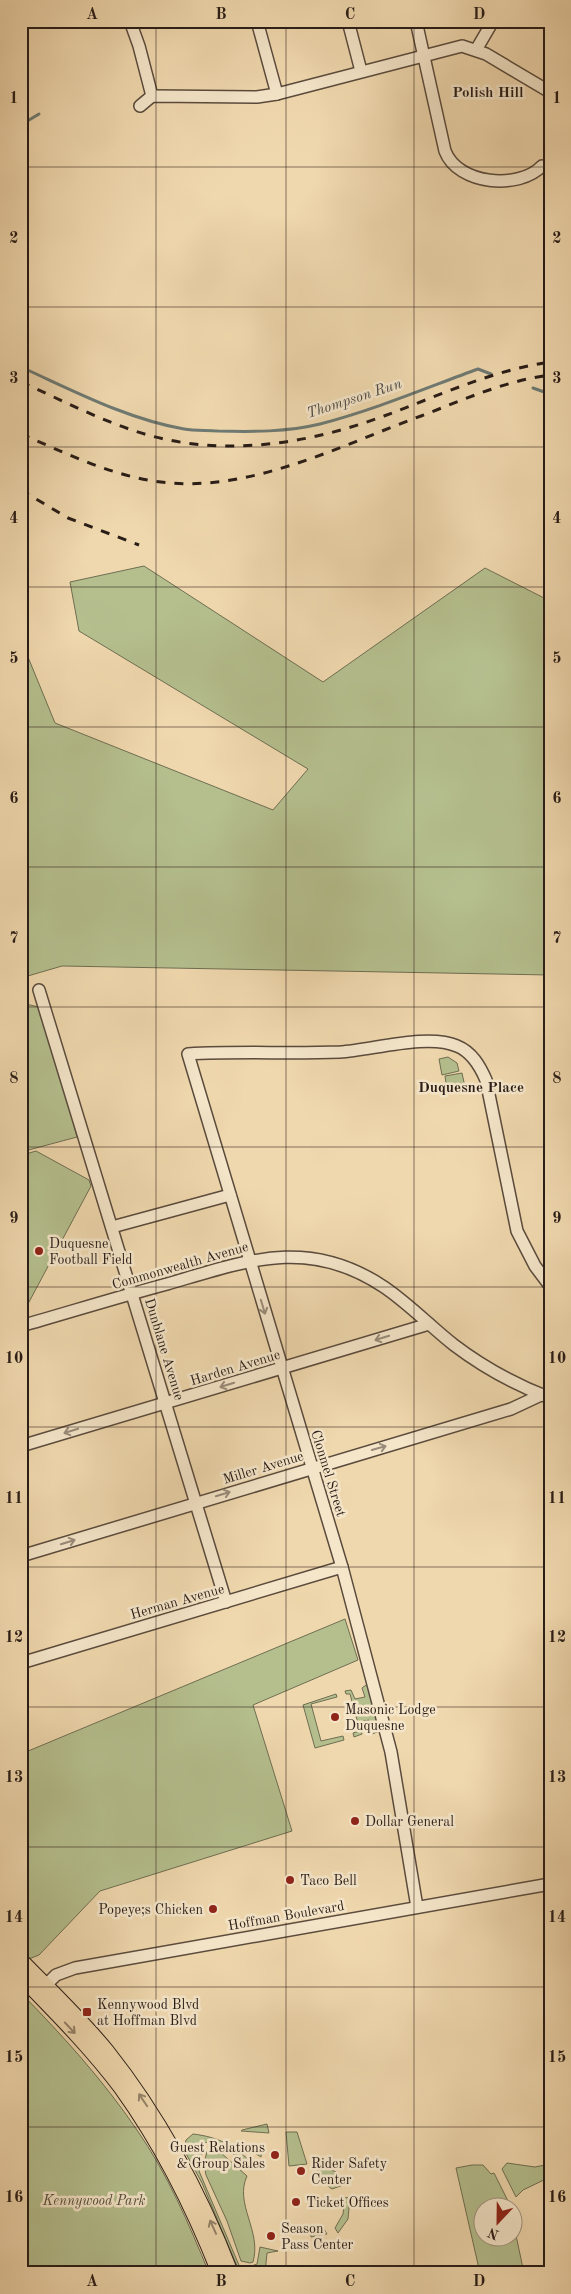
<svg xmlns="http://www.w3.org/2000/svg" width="571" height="2294" font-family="'Old Standard TT',serif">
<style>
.green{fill:#b5bf8e;stroke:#6e6e52}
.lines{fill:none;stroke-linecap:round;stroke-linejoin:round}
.stream{stroke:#6e7a74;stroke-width:3}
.minor-casing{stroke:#5a4b3d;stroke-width:14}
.major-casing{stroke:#281c17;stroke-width:16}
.minor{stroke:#f5e6ca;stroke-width:11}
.major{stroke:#f0d8ae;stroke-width:14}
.rail{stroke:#281c17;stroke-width:3;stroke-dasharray:9 9;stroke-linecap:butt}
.oneway{stroke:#998b79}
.oneway2{stroke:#96836a}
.grid{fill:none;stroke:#281c17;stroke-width:1;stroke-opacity:0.55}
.poi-dot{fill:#8f2418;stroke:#f5e6ca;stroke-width:2}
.labels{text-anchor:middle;stroke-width:5;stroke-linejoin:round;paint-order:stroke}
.poi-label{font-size:14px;fill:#281c17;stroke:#f5e6ca;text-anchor:start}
.street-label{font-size:14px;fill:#281c17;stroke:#f5e6ca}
.park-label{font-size:14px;font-style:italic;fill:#524d3b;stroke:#f5e6ca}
.neighbourhood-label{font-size:15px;font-weight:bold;fill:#281c17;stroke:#f5e6ca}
.water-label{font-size:15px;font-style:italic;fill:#4b4b46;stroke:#f5e6ca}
.neatline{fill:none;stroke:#281c17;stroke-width:2}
.grid-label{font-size:16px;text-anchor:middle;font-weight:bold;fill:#281c17}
</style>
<rect width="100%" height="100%" fill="#f0d8ae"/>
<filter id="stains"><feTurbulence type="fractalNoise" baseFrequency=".004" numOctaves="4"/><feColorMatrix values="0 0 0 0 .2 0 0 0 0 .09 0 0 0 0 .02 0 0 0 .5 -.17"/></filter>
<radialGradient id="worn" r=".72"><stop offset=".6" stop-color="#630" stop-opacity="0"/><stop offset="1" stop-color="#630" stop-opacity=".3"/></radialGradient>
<g class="green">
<polygon points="144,566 323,682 485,568 550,601 550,975 62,966 21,978 21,640 55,723 273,810 308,769 79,631 70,582"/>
<polygon points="21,1003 39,1007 63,1081 77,1137 21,1152"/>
<polygon points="448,1057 457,1063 459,1071 442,1075 439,1059"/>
<polygon points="462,1073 465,1087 447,1090 445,1076"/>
<polygon points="36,1151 89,1180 91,1186 21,1317 21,1163 26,1154"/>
<polygon points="345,1619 358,1660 253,1705 292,1831 100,1891 39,1955 21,1962 21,1754"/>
<polygon points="366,1685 368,1686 380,1731 372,1734 369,1720 360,1722 362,1734 354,1737 353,1733 360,1731 350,1694 346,1694 345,1691 351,1690 355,1699 365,1697 362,1688"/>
<polygon points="336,1694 337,1697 311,1704 321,1741 343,1736 344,1740 315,1748 303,1705"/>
<path d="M21,1993C63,2036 103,2080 137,2130C167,2173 189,2224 209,2273H21Z"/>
<polygon points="267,2124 269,2133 241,2131 242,2130"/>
<polygon points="286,2132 297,2132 307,2164 289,2166"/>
<path d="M193,2134C218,2137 234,2145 253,2164L251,2166L215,2142L208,2141L202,2146L201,2168L199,2171L241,2270L257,2264L260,2247L278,2251L267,2253L265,2273H240L202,2183L184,2150L186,2140Z"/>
<polygon points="248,2145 262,2145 261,2157 247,2148"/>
<path d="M212,2149L220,2152L247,2176C234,2204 262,2231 253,2262L250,2263L241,2261L227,2221L206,2175L204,2164L207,2151Z"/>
<polygon points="507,2163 535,2167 550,2164 550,2177 523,2190 516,2197 502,2169"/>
<polygon points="318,2164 336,2172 346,2184 332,2189 318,2179"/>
<polygon points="472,2165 483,2165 491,2174 494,2173 508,2201 506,2202 508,2206 484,2206 484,2236 514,2236 514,2226 524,2273 480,2273 456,2168"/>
<polygon points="350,2197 348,2219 338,2233 335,2228 343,2214 345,2198"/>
<polygon points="322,2226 327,2234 311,2237 311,2228"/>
</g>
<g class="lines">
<g class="stream">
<polyline points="21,120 29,120 39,114"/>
<path d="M21,367C74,391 127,419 184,429C195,431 207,430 218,431C252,432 287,432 320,424C374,410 426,388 478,369L491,374"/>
<polyline points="533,388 550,394"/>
</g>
<defs>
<g id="minor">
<polyline points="130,21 139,46 152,96"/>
<polyline points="257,21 277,94"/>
<polyline points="348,21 361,71"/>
<path d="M416,21L445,151C458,185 519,190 542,166"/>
<polyline points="546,21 550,23"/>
<polyline points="476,50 493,21"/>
<polyline points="140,106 152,96 257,97 277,94 462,46 486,54 550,92"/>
<polyline points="39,990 226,1602"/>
<polyline points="112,1227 230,1195"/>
<path d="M21,1326C70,1312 118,1297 167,1284C246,1261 308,1236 384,1287C409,1304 430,1326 454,1345C483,1367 516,1385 550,1398"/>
<polyline points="21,1446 429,1324"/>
<polyline points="21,1556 511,1409 541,1395"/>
<polyline points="21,1663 342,1567"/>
<path d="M417,1907L391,1752L342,1567L188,1054C239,1051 289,1054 340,1052C372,1050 428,1033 457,1046C472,1052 480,1066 486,1080L517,1231L535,1266L550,1286"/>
<polyline points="41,1990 56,1975 75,1968 550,1884"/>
</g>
<g id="major">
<path d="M21,1960C50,1990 81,2019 107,2051C161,2119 200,2193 231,2273"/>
<path d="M21,1977C56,2013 91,2048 121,2088C162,2145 193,2207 219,2273"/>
</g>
</defs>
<use href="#minor" class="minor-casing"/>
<use href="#major" class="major-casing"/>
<use href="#minor" class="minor"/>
<use href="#major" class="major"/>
<g class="rail">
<path d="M21,382C57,398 92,416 129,429C213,459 303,446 384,416C438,396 493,370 550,362"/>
<path d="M21,434C59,450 97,469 138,478C235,501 331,449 421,416C463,400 504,381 550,375"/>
<polyline points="21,490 68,518 139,545"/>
</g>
</g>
<defs><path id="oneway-shaft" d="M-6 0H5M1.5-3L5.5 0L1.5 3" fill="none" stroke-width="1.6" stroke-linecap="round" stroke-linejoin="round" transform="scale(1.25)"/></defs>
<g class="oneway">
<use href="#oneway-shaft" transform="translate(263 1307) rotate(73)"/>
<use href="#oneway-shaft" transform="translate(382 1338) rotate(163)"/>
<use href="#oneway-shaft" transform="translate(227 1385) rotate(163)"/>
<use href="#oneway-shaft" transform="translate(71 1431) rotate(163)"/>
<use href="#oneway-shaft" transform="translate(379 1448) rotate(-16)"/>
<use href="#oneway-shaft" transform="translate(223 1494) rotate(-17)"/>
<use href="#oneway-shaft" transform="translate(68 1542) rotate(-17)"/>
</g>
<g class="oneway2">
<use href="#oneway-shaft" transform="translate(70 2028) rotate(47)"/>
<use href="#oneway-shaft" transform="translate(143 2100) rotate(-124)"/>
<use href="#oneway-shaft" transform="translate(213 2227) rotate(-114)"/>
</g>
<path class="grid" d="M156,21V2273M286,21V2273M414,21V2273M21,167H550M21,307H550M21,447H550M21,587H550M21,727H550M21,867H550M21,1007H550M21,1147H550M21,1287H550M21,1427H550M21,1567H550M21,1707H550M21,1847H550M21,1987H550M21,2127H550"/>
<g class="poi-dot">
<circle cx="39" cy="1251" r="5"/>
<circle cx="335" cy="1717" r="5"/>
<circle cx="355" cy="1821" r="5"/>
<circle cx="290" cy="1880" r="5"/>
<circle cx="213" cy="1909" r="5"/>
<rect x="82" y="2007" width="10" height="10" rx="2.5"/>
<circle cx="275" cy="2155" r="5"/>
<circle cx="301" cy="2171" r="5"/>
<circle cx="296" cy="2202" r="5"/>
<circle cx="271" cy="2236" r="5"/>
</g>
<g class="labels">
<g class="poi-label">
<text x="49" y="1248">Duquesne<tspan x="49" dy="16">Football Field</tspan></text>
<text x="345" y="1714">Masonic Lodge<tspan x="345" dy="16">Duquesne</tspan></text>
<text x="365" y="1826">Dollar General</text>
<text x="300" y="1885">Taco Bell</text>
<text x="203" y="1914" text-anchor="end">Popeye;s Chicken</text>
<text x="97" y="2009">Kennywood Blvd<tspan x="97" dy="16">at Hoffman Blvd</tspan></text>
<text x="265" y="2152" text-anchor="end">Guest Relations<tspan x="265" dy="16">&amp; Group Sales</tspan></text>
<text x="311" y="2168">Rider Safety<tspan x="311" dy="16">Center</tspan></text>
<text x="306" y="2207">Ticket Offices</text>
<text x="281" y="2233">Season<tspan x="281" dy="16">Pass Center</tspan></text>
</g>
<g class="street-label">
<text transform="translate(180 1265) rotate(-16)" y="5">Commonwealth Avenue</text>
<text transform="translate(165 1349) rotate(73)" y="5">Dunblane Avenue</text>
<text transform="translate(235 1367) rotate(-17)" y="5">Harden Avenue</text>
<text transform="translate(263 1467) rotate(-17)" y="5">Miller Avenue</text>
<text transform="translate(329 1473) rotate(73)" y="5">Clonmel Street</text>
<text transform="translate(177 1601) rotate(-16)" y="5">Herman Avenue</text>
<text transform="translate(286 1915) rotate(-10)" y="5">Hoffman Boulevard</text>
</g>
<g class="park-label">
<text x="94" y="2205">Kennywood Park</text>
</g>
<g class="neighbourhood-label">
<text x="488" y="97">Polish Hill</text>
<text x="471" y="1092">Duquesne Place</text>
</g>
<g class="water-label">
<text transform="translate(354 398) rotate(-18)" y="5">Thompson Run</text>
</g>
</g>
<rect width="571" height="2294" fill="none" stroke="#f0d8ae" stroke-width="55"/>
<g transform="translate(498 2222) rotate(202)"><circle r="24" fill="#f5e6ca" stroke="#a39582"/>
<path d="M0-4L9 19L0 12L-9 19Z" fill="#8f2418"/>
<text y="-8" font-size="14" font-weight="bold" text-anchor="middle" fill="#281c17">N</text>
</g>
<rect x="28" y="28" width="516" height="2238" class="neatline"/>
<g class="grid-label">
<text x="92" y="19">A</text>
<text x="221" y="19">B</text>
<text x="350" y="19">C</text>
<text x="479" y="19">D</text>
<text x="14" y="103">1</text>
<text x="557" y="103">1</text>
<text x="14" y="243">2</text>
<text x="557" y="243">2</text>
<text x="14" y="383">3</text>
<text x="557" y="383">3</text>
<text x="14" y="523">4</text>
<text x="557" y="523">4</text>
<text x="14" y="663">5</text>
<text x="557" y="663">5</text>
<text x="14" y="803">6</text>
<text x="557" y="803">6</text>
<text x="14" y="943">7</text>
<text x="557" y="943">7</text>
<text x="14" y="1083">8</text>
<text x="557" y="1083">8</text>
<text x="14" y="1223">9</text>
<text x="557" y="1223">9</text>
<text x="14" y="1363">10</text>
<text x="557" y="1363">10</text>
<text x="14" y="1503">11</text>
<text x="557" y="1503">11</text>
<text x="14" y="1642">12</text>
<text x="557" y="1642">12</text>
<text x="14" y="1782">13</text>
<text x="557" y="1782">13</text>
<text x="14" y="1922">14</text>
<text x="557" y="1922">14</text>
<text x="14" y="2062">15</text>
<text x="557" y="2062">15</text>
<text x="14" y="2202">16</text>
<text x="557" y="2202">16</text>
<text x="92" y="2286">A</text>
<text x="221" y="2286">B</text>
<text x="350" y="2286">C</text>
<text x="479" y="2286">D</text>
</g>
<rect width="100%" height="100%" filter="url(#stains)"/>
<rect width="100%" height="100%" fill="url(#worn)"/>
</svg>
